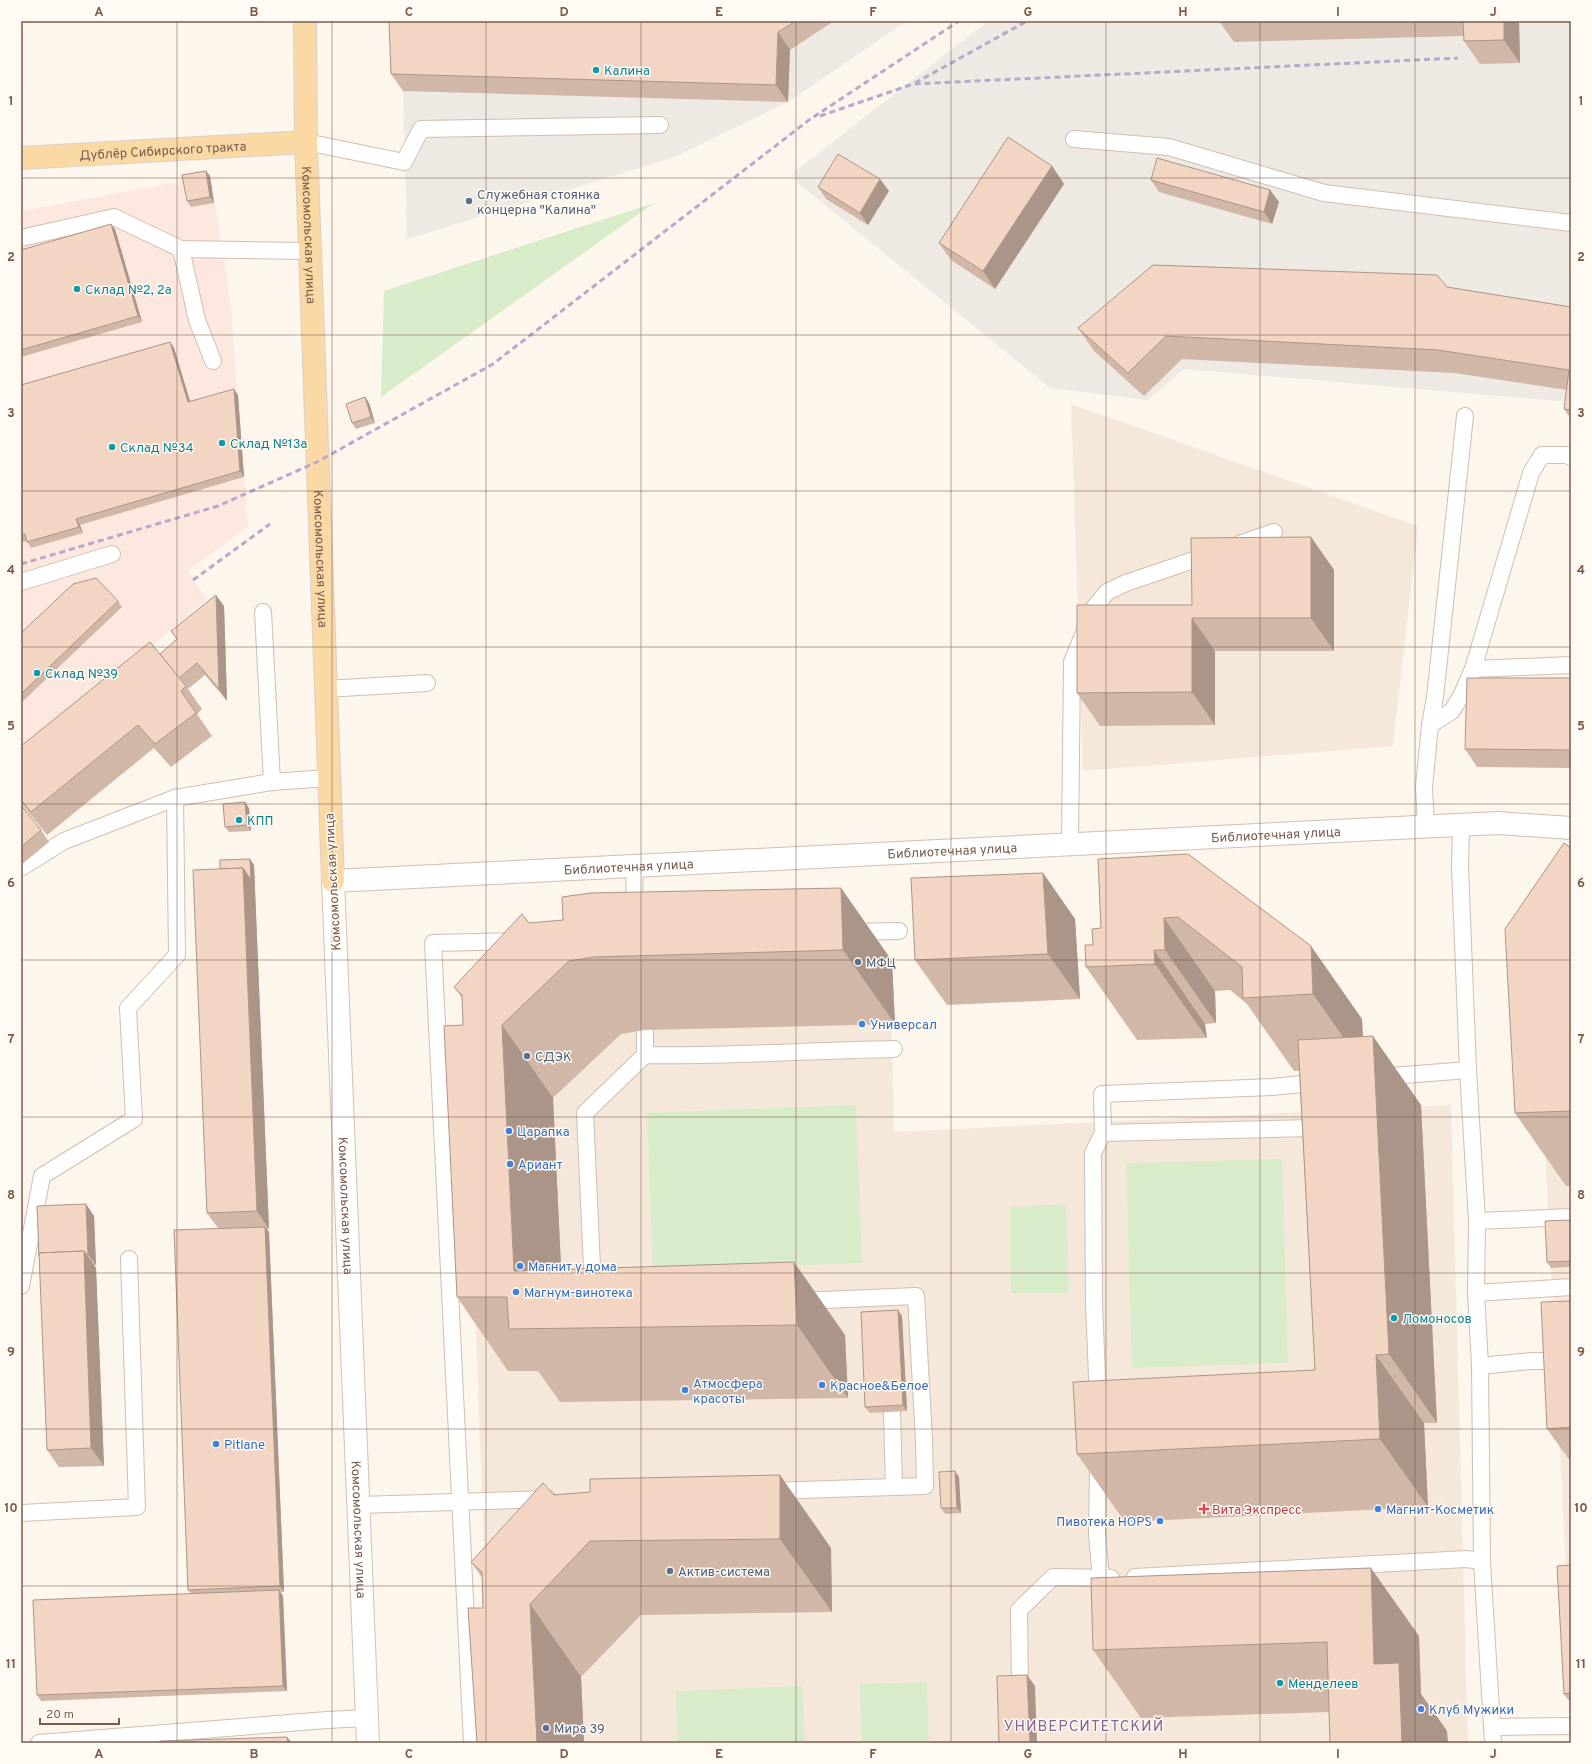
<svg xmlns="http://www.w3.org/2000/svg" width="1592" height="1764" font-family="Overpass,sans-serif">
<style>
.residential{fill:#f5e8da}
.commercial{fill:#fde8e0}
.industrial{fill:#efe9e4}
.green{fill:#d8ecc9}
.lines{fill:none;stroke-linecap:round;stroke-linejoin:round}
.service-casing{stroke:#d1beb0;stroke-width:18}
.tertiary-casing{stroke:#d1beb0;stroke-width:24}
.secondary-casing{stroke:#d6c0b0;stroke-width:24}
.primary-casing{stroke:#dad1cd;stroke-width:24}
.service{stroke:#fff;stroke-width:16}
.tertiary{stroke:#fff;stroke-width:22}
.secondary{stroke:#fff;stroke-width:22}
.primary{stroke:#fbd9a5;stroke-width:22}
.rail{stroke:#b9a8c9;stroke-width:3;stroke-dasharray:6 4;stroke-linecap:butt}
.wall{fill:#d1b7a8}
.shaded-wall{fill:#aa9588}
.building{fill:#f3d5c3;stroke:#aa9588}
.grid{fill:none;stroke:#7a5c4d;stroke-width:1;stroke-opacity:0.55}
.culture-dot{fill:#0f9aa8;stroke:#fffaf3;stroke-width:1.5}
.service-dot{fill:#5c6f8a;stroke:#fffaf3;stroke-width:1.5}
.shop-dot{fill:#3f7fe0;stroke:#fffaf3;stroke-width:1.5}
.health-dot{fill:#e0444e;stroke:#fffaf3;stroke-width:1.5}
.labels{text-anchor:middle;stroke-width:3;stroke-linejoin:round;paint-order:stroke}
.culture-label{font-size:13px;fill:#0d838f;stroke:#fffaf3;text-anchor:start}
.street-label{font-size:13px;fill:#7a5c4d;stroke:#fffaf3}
.service-label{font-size:13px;fill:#4e5e75;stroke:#fffaf3;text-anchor:start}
.shop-label{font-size:13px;fill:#366cbe;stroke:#fffaf3;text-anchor:start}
.health-label{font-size:13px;fill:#be3a42;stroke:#fffaf3;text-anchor:start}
.quarter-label{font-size:15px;letter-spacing:1px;fill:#846695;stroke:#fffaf3}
.neatline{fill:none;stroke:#7a5c4d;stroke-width:1.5}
.grid-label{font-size:13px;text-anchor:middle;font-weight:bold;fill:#7a5c4d}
</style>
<rect width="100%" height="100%" fill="#fdf6ec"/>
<g class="residential">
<polygon points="1071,404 1418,526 1393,746 1083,771"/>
<polygon points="1571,934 1571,1674 1537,985"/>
<polygon points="890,959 894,1132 1451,1105 1468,1743 491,1743 463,977"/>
</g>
<polygon class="commercial" points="210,176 223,251 231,309 248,527 187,571 207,599 150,647 21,766 21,211"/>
<g class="industrial">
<polygon points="401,21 907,21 788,102 672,158 407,239"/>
<polygon points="988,21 1571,21 1571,402 1184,369 1148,400 1050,388 799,184 793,173"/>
</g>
<g class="green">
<polygon points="654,203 381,397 384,291"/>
<polygon points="856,1105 862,1263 653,1271 647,1113"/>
<polygon points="1282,1159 1288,1363 1132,1368 1126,1163"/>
<polygon points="1066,1204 1069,1293 1011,1293 1010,1207"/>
<polygon points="927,1682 929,1743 862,1743 860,1684"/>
<polygon points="802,1686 805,1743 678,1743 676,1691"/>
</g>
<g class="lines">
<defs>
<g id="service">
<polyline points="1074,139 1169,147 1324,193 1571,223"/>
<polyline points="306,142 404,162 421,129 660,125"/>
<polyline points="21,238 114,217 181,249 309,251"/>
<polyline points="181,249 197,320 213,361"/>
<polyline points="1239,544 1274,532"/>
<polyline points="21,582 112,554"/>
<polyline points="263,612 272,782"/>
<polyline points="1473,669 1571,665"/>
<polyline points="325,689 427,683"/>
<polyline points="1430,725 1452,711 1461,696 1473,669 1531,473 1542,455 1566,455 1571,457"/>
<polyline points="1461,825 1460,867 1468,1070 1477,1221 1476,1293 1480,1366 1482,1561 1493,1743"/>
<polyline points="1426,827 1424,787 1430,725 1435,697 1465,416"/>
<polyline points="1070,844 1072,662 1094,608 1107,592 1126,583 1211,554"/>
<polyline points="635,864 634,901 636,913"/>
<polyline points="21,868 64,841 175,798 272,782 328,778"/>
<polyline points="850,932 899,931"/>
<polyline points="645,1030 645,1055"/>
<polyline points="1378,1077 1468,1070"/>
<polyline points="1103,1133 1102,1094 1272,1087 1321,1082"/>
<polyline points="1477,1221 1571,1217"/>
<polyline points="21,1286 42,1176 134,1119 128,1008 177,955 175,798"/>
<path d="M593,1289L585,1113L645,1055C728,1057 811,1050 894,1049"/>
<polyline points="1476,1293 1571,1287"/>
<polyline points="1480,1366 1531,1361 1571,1361"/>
<polyline points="1098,1401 1094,1304 1093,1153 1103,1133 1315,1128 1315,1137"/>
<polyline points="892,1412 894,1487"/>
<polyline points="1098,1462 1097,1534 1101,1578"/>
<polyline points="769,1491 925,1486 924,1440 916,1296 799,1301"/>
<polyline points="360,1505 548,1499"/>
<polyline points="21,1513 137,1507 129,1259"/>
<polyline points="1135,1577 1466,1559 1482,1561"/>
<polyline points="1020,1687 1019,1610 1053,1577 1111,1578"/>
<polyline points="1492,1727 1571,1726"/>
<polyline points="39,1743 327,1720 367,1718"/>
<polyline points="472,1743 433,943 517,941"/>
</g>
<g id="tertiary">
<path id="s1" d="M333,881L1498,823L1571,828"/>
</g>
<g id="secondary">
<path id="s2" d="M333,881L368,1743"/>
</g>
<g id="primary">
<path id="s3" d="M305,21L306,142L333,881"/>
<path id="s4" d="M21,158L306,142"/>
</g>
</defs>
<use href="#service" class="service-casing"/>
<use href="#tertiary" class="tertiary-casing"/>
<use href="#secondary" class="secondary-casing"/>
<use href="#primary" class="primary-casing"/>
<use href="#service" class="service"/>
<use href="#tertiary" class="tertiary"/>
<use href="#secondary" class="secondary"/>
<use href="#primary" class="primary"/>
<g class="rail">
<polyline points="915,83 1027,21"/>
<polyline points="820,116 913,84 1458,58"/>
<polyline points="21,564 218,506 317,462 493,364 809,120 959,21"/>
<polyline points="193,580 270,524"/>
</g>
</g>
<g class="wall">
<polygon points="389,21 834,21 790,50 788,102 403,91 391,74"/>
<polygon points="1219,21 1519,21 1520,63 1480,64 1464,41 1463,36 1234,42"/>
<polygon points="1052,166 1064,184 995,289 951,260 939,243"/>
<polygon points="206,171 210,176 214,203 191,207 187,201"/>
<polygon points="1151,180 1270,190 1279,202 1272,224 1159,192"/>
<polygon points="818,187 889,191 868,225 826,199"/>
<polygon points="115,229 142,322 21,357 21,250"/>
<polygon points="1447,287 1571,307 1571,419 1564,409 1567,390 1454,373 1182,359 1144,396 1094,351 1078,328"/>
<polygon points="170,342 174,348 190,401 238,395 244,477 80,525 83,533 31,548 27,541 21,542 21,385"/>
<polygon points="365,397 369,403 375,423 356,429 352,423"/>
<polygon points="1311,537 1334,570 1334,651 1215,651 1215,725 1100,726 1077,693 1192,605"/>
<polygon points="118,601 122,607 21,703 21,633"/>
<polygon points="224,606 227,701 205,675 188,689 202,709 197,714 212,736 171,767 154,748 47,835 21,803 21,746 160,654 177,640 171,631"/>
<polygon points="1571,678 1571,768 1477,767 1465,749"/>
<polygon points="21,805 41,830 49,842 21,865"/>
<polygon points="249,808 251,831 229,832 225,827"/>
<polygon points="1571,848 1571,1186 1566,1186 1515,1113"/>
<polygon points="1098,859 1362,1019 1363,1037 1421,1105 1437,1423 1424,1423 1428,1507 1125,1522 1077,1454 1315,1370 1299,1071 1294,1071 1247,1004 1230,990 1215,991 1216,1023 1205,1024 1207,1038 1137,1040 1086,967 1093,945 1101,928"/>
<polygon points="254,865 269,1229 267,1229 269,1232 284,1592 281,1592 283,1596 287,1691 41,1701 37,1695 191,1593 188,1590 218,1228 207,1213 220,869"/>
<polygon points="1043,873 1075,919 1080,999 947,1005 915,960"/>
<polygon points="841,888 892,961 895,1024 645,1030 621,1034 553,1098 561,1269 845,1335 848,1398 560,1402 538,1371 508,1371 457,1297 463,1025 462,998 454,987 529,923 563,920"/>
<polygon points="86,1204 94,1216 96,1265 94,1266 96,1268 104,1466 59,1467 47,1450"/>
<polygon points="1571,1220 1571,1267 1551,1268 1547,1262"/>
<polygon points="1571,1301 1571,1463 1571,1462 1547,1429"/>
<polygon points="902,1316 907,1411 870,1413 865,1407"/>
<polygon points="959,1477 961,1513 945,1514 941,1508"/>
<polygon points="554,1495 831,1548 832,1612 641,1615 581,1677 584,1743 477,1743 483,1608 483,1579 471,1562"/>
<polygon points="1571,1565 1571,1704 1564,1694"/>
<polygon points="1419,1636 1421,1694 1447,1731 1329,1712 1141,1718 1093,1650"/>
</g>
<g class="shaded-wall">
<polygon points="1504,21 1519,21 1520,63 1504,40"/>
<polygon points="778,32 790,50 788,102 776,85"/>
<polygon points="1052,166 1064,184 995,289 983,271"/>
<polygon points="206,171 210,176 214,203 210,197"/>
<polygon points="880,179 889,191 868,225 860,213"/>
<polygon points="1270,190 1279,202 1272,224 1264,212"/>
<polygon points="111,224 115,229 142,322 138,316"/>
<polygon points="170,342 174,348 192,408 188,402"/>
<polygon points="234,389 238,395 244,477 240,471"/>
<polygon points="365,397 369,403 375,423 371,417"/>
<polygon points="76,519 80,525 83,533 79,527"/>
<polygon points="1311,537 1334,570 1334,651 1311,618"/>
<polygon points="216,595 224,606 227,701 219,689"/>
<polygon points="1192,618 1215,651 1215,725 1192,692"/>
<polygon points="245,802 249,808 251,831 247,825"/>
<polygon points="250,859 254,865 269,1229 257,1211 243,868"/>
<polygon points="1043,873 1075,919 1080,999 1048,954"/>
<polygon points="841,888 892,961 895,1024 843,950"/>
<polygon points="1164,918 1215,991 1216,1023 1165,950"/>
<polygon points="1311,946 1362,1019 1364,1067 1313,994"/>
<polygon points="1154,950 1205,1024 1207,1038 1155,964"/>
<polygon points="502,1025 553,1098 564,1328 514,1271"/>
<polygon points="1373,1036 1421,1105 1437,1423 1389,1354"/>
<polygon points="86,1204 94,1216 96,1265 88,1254"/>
<polygon points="265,1227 269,1232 284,1592 280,1586"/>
<polygon points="84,1251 96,1268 104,1466 91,1448"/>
<polygon points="794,1262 845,1335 848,1398 797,1325"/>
<polygon points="898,1310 902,1316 907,1411 903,1405"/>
<polygon points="1376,1355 1424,1423 1428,1507 1380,1439"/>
<polygon points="955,1471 959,1477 961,1513 957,1508"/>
<polygon points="780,1475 831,1548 832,1612 780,1539"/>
<polygon points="1371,1568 1419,1636 1421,1694 1447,1731 1448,1743 1402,1743 1374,1664"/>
<polygon points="279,1590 283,1596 287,1691 283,1686"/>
<polygon points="530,1604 581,1677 584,1743 537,1743"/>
<polygon points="1027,1675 1035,1686 1037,1743 1030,1743"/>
<polygon points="287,1737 292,1743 288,1743"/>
</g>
<g class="building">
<polygon points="389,21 796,21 778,32 776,85 391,74"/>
<polygon points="1463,21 1504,21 1504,40 1464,41"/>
<polygon points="1008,137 1052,166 983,271 939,243"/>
<polygon points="838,154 880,179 860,213 818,187"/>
<polygon points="1157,158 1270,190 1264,212 1151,180"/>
<polygon points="206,171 210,197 187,201 182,175"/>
<polygon points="111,224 138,316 21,350 21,250"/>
<polygon points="1153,265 1437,275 1447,287 1571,307 1571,410 1564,409 1569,370 1438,350 1166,336 1128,373 1078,328"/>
<polygon points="170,342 188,402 234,389 240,471 76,519 79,527 27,542 25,534 21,535 21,385"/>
<polygon points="365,397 371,417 352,423 346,404"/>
<polygon points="1311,537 1311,618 1192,618 1192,692 1077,693 1077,605 1192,605 1191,538"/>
<polygon points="96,578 118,601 21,694 21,633 73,584"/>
<polygon points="216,595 219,689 197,663 179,678 160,654 177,639 171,631"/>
<polygon points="150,642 186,686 181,691 196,713 155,744 138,725 31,812 21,800 21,746"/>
<polygon points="1467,678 1571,678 1571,750 1465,749"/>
<polygon points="245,802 247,825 225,827 223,804"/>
<polygon points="21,805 41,830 21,847"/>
<polygon points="1564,843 1571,848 1571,1111 1515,1113 1505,929"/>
<polygon points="1188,854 1311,946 1313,994 1243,998 1242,967 1178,917 1164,918 1165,950 1154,950 1155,964 1086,967 1085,945 1093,945 1092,929 1101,928 1098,859"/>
<polygon points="250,859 251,880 243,868 220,869 220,860"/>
<polygon points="243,868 257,1211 207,1213 193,870"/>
<polygon points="1043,873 1048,954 915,960 911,878"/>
<polygon points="841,888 843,950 594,957 569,961 502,1025 514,1271 794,1262 797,1325 509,1329 507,1297 457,1297 444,1026 463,1025 462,995 454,987 522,914 529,923 563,920 562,897 591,893"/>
<polygon points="1373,1036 1389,1354 1376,1355 1380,1439 1077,1454 1073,1382 1315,1370 1298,1040"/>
<polygon points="86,1204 88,1254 86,1254 84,1251 39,1253 39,1256 37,1206"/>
<polygon points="1571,1220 1571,1261 1547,1262 1545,1221"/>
<polygon points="265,1227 280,1586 188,1590 174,1230"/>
<polygon points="84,1251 91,1448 47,1450 39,1253"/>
<polygon points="1571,1301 1571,1427 1547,1429 1541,1302"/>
<polygon points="898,1310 903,1405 865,1407 861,1312"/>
<polygon points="1570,1440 1571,1440 1571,1463"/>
<polygon points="955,1471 957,1508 941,1508 939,1472"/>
<polygon points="780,1475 780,1539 590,1541 530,1604 537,1743 477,1743 468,1608 483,1608 482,1572 471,1562 543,1483 554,1495 590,1492 590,1479"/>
<polygon points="1571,1565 1571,1693 1564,1694 1557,1566"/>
<polygon points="1371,1568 1374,1664 1399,1663 1402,1743 1330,1743 1327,1642 1093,1650 1091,1578"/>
<polygon points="279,1590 283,1686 37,1695 33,1600"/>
<polygon points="1027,1675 1030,1743 999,1743 997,1676"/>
<polygon points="287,1737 288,1743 160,1743 160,1741"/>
</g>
<path class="grid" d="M177,21V1743M332,21V1743M486,21V1743M641,21V1743M796,21V1743M951,21V1743M1106,21V1743M1260,21V1743M1415,21V1743M21,178H1571M21,335H1571M21,491H1571M21,647H1571M21,804H1571M21,960H1571M21,1117H1571M21,1273H1571M21,1429H1571M21,1586H1571"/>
<g class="culture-dot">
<circle cx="596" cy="70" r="4"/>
<circle cx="77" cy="289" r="4"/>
<circle cx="222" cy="443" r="4"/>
<circle cx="112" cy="447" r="4"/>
<circle cx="37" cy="673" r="4"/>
<circle cx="239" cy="820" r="4"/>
<circle cx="1394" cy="1318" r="4"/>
<circle cx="1280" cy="1683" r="4"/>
</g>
<g class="service-dot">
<circle cx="469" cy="201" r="4"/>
<circle cx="858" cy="962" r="4"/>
<circle cx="527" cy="1056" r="4"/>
<circle cx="670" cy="1571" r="4"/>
<circle cx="546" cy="1728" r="4"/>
</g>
<g class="shop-dot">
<circle cx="862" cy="1024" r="4"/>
<circle cx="509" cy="1131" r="4"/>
<circle cx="510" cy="1164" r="4"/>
<circle cx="520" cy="1266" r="4"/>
<circle cx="516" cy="1292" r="4"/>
<circle cx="822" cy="1385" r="4"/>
<circle cx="685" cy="1390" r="4"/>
<circle cx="216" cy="1444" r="4"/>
<circle cx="1378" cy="1509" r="4"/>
<circle cx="1160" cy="1521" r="4"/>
<circle cx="1421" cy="1709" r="4"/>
</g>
<path class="health-dot" d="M1202 1503h4v4h4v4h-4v4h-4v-4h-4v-4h4z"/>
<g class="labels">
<g class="culture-label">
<text x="604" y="75">Калина</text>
<text x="85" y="294">Склад №2, 2а</text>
<text x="230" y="448">Склад №13а</text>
<text x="120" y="452">Склад №34</text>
<text x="45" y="678">Склад №39</text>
<text x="247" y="825">КПП</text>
<text x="1402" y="1323">Ломоносов</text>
<text x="1288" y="1688">Менделеев</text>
</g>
<g class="street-label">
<text dy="5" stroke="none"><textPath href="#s4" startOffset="142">Дублёр Сибирского тракта</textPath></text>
<text dy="5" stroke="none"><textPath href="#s3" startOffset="214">Комсомольская улица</textPath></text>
<text dy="5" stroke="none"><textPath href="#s3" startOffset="538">Комсомольская улица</textPath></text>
<text dy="5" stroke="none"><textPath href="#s1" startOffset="944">Библиотечная улица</textPath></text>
<text dy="5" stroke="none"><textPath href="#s1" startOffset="620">Библиотечная улица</textPath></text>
<text dy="5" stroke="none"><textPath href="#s1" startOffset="296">Библиотечная улица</textPath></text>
<text transform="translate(332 882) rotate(-93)" y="5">Комсомольская улица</text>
<text dy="5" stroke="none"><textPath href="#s2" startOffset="325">Комсомольская улица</textPath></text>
<text dy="5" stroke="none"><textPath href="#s2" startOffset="649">Комсомольская улица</textPath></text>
</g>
<g class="service-label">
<text x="477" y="199">Служебная стоянка<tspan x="477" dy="15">концерна "Калина"</tspan></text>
<text x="866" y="967">МФЦ</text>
<text x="535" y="1061">СДЭК</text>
<text x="678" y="1576">Актив-система</text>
<text x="554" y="1733">Мира 39</text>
</g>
<g class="shop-label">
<text x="870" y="1029">Универсал</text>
<text x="517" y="1136">Царапка</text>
<text x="518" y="1169">Ариант</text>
<text x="528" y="1271">Магнит у дома</text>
<text x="524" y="1297">Магнум-винотека</text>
<text x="693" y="1388">Атмосфера<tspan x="693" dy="15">красоты</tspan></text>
<text x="830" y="1390">Красное&amp;Белое</text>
<text x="224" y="1449">Pitlane</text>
<text x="1386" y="1514">Магнит-Косметик</text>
<text x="1152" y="1526" text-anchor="end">Пивотека HOPS</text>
<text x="1429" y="1714">Клуб Мужики</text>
</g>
<g class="health-label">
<text x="1212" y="1514">Вита Экспресс</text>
</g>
<g class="quarter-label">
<text x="1084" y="1731">УНИВЕРСИТЕТСКИЙ</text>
</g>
</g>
<rect width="1592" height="1764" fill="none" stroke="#fffaf3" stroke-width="44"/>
<path d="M40 1718v6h79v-6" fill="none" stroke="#7a5c4d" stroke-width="2"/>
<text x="46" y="1718" font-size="12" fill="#7a5c4d" stroke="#fffaf3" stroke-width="3" paint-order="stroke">20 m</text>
<rect x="22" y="22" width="1548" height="1720" class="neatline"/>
<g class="grid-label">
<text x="99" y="16">A</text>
<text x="254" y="16">B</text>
<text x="409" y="16">C</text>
<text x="564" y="16">D</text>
<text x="719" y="16">E</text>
<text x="873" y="16">F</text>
<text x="1028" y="16">G</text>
<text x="1183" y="16">H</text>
<text x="1338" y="16">I</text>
<text x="1493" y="16">J</text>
<text x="11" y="105">1</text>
<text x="1581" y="105">1</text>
<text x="11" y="261">2</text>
<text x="1581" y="261">2</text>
<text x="11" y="417">3</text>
<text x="1581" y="417">3</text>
<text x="11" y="574">4</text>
<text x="1581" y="574">4</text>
<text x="11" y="730">5</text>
<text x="1581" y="730">5</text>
<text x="11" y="887">6</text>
<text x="1581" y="887">6</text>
<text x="11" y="1043">7</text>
<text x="1581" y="1043">7</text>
<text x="11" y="1199">8</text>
<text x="1581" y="1199">8</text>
<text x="11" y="1356">9</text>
<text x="1581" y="1356">9</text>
<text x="11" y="1512">10</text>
<text x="1581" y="1512">10</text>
<text x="11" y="1668">11</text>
<text x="1581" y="1668">11</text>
<text x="99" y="1758">A</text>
<text x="254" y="1758">B</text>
<text x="409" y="1758">C</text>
<text x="564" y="1758">D</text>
<text x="719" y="1758">E</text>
<text x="873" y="1758">F</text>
<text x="1028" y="1758">G</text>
<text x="1183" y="1758">H</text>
<text x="1338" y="1758">I</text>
<text x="1493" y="1758">J</text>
</g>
</svg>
